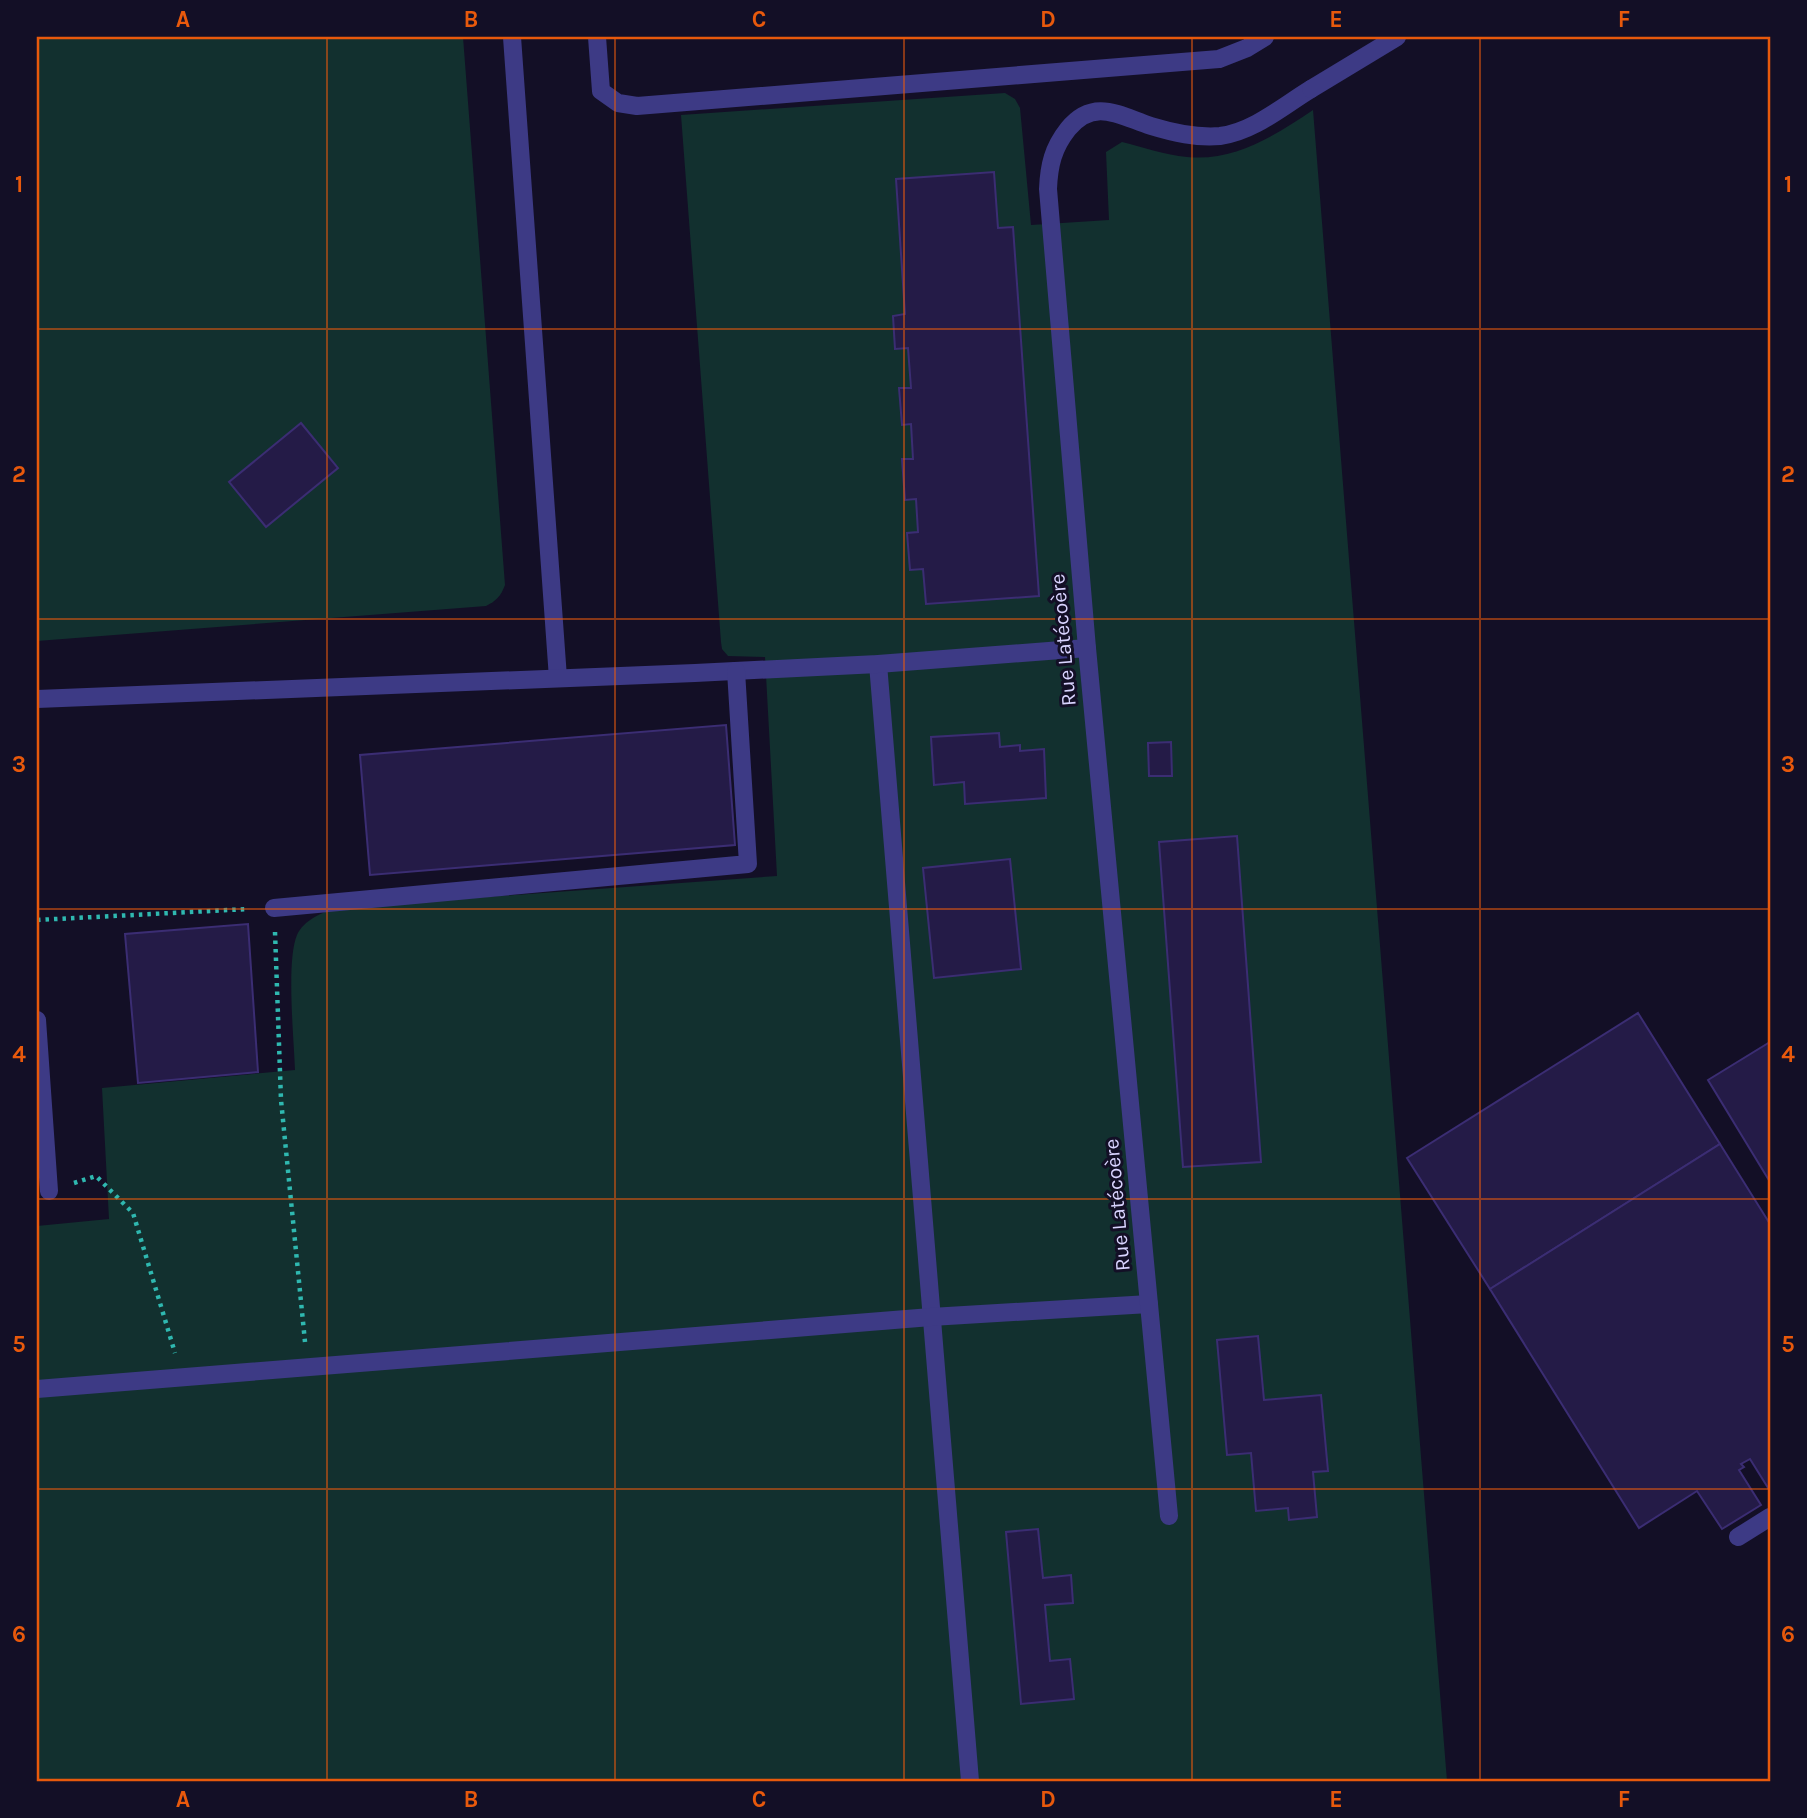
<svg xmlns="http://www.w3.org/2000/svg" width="1807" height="1818" font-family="Karla,sans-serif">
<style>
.green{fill:#12302f}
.building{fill:#241b47;stroke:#3b2d73;stroke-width:2}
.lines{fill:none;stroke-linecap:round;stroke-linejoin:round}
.path{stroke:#2fb8b0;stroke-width:4.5;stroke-dasharray:3.5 5;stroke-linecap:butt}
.service{stroke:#3d3a85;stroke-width:18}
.minor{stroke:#3d3a85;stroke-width:18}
.grid{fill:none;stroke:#e8590c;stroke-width:2;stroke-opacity:0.55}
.labels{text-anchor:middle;stroke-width:6;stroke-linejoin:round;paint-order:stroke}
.street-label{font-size:21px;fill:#d9d4ff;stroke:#130f26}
.neatline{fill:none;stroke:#e8590c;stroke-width:2.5}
.grid-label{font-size:23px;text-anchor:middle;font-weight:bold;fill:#e8590c}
</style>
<rect width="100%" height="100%" fill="#130f26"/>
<g class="green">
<path d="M37,37H463L505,585C501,596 496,601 486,606L37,641Z"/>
<path d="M1005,93L1015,99L1020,108L1031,225L1109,220L1106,152L1122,142C1143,147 1165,155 1187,157C1234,162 1276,135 1313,110L1447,1781H37V1226L109,1219L102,1088L295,1070C294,1039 286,961 297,935C304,920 321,913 336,908L777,876L765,657L728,656L722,649L721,642L681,115Z"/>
</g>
<g class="building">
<polygon points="994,172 998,228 1013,227 1039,596 926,604 923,569 910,570 907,533 918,532 916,499 905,500 902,459 913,459 911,424 902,425 899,388 911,388 908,348 895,349 893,316 905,314 896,179"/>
<polygon points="301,423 338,468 266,527 229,482"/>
<polygon points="726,725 735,845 370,875 360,755"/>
<polygon points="999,733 1000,747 1020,745 1020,751 1044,749 1046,798 965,804 964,782 934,785 931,737"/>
<polygon points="1171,742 1172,776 1149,776 1148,743"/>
<polygon points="1237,836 1261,1162 1183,1167 1159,842"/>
<polygon points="1010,859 1021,969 934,978 923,868"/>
<polygon points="248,924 258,1072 138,1083 125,934"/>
<polygon points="1638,1013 1720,1144 1490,1289 1407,1158"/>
<polygon points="1770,1042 1770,1182 1708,1080"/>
<polygon points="1720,1144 1770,1224 1770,1491 1750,1459 1741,1464 1744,1467 1739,1470 1761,1505 1722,1529 1697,1491 1639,1528 1490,1289"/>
<polygon points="1258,1336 1264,1400 1321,1395 1328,1471 1313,1472 1317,1517 1289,1520 1288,1508 1256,1511 1251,1453 1227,1455 1217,1340"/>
<polygon points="1038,1529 1043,1578 1071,1575 1073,1603 1045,1605 1050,1661 1070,1659 1074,1699 1021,1704 1006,1532"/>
</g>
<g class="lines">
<g class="path">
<polyline points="37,920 248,909"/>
<polyline points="275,932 281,1100 305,1342"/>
<polyline points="74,1183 96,1176 133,1213 175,1353"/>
</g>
<g class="service">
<polyline points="512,37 558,678"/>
<polyline points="597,37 601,91 618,103 637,106 1219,59 1247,48 1265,37"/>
<polyline points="878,664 970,1781"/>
<polyline points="37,699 695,673 878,664 1087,648"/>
<polyline points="274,908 748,864 736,671"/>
<polyline points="37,1020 49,1191"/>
<polyline points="37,1389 931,1317 1149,1304"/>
<path d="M1169,1516L1087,648L1048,189C1049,165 1053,148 1068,129C1094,97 1120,116 1151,126C1174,133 1196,138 1220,136C1253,132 1283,106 1311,89"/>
<polyline points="1738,1537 1770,1517"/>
</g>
<polyline class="minor" points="1311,89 1397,37"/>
</g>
<path class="grid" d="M327,37V1781M615,37V1781M904,37V1781M1192,37V1781M1480,37V1781M37,329H1770M37,619H1770M37,909H1770M37,1199H1770M37,1489H1770"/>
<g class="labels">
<g class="street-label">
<text transform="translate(1063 640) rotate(-95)" y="7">Rue Latécoère</text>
<text transform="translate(1117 1205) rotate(-95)" y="7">Rue Latécoère</text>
</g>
</g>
<rect width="1807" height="1818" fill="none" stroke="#130f26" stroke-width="77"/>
<rect x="38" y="38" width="1731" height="1742" class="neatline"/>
<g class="grid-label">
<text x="183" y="27">A</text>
<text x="471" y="27">B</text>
<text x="759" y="27">C</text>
<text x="1048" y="27">D</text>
<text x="1336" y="27">E</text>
<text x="1624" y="27">F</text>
<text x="19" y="192">1</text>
<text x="1788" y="192">1</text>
<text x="19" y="482">2</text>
<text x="1788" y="482">2</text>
<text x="19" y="772">3</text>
<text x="1788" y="772">3</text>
<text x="19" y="1062">4</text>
<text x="1788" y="1062">4</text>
<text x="19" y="1352">5</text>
<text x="1788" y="1352">5</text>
<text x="19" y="1642">6</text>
<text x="1788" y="1642">6</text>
<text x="183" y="1807">A</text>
<text x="471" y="1807">B</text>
<text x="759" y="1807">C</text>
<text x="1048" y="1807">D</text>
<text x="1336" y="1807">E</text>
<text x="1624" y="1807">F</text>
</g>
</svg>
